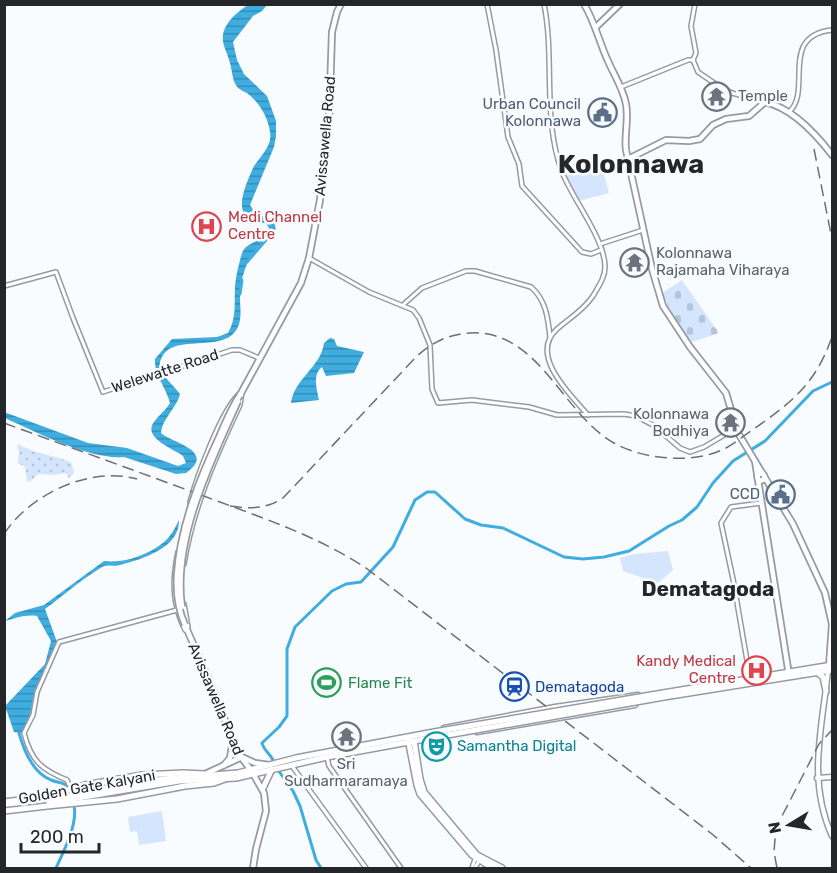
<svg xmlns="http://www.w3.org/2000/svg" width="837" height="873" font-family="Rubik,sans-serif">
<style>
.grass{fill:url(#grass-dots)}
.cemetery{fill:url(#cemetery-stones)}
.park{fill:#d4e5fd}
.water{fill:url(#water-rules)}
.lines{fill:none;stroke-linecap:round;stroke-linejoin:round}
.canal{stroke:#3fade0;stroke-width:3}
.tertiary-casing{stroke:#969ba3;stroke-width:6}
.secondary-casing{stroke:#969ba3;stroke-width:7}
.primary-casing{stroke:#969ba3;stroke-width:8}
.trunk-casing{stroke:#969ba3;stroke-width:8}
.motorway-casing{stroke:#969ba3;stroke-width:8}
.tertiary{stroke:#fff;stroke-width:3}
.secondary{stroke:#fff;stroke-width:4}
.primary{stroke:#fff;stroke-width:4.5}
.trunk{stroke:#fff;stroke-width:5}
.motorway{stroke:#fff;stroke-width:5}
.rail{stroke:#6d6f72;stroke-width:1.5;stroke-dasharray:12 6;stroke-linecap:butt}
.primary-bridge-casing{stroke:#969ba3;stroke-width:8;stroke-linecap:butt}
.trunk-bridge-casing{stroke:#969ba3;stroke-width:8;stroke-linecap:butt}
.motorway-bridge-casing{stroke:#969ba3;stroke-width:8;stroke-linecap:butt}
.primary-bridge{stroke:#fff;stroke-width:4.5}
.trunk-bridge{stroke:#fff;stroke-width:5}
.motorway-bridge{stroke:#fff;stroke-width:5}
.labels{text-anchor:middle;stroke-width:5;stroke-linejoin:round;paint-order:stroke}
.worship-label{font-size:15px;fill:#5b616d;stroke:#f9fcff;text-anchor:start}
.service-label{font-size:15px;fill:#4e5e75;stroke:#f9fcff;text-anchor:end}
.street-label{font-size:15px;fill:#242629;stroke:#f9fcff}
.health-label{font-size:15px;fill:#be3a42;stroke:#f9fcff;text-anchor:start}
.leisure-label{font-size:15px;fill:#27864d;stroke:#f9fcff;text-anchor:start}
.transit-label{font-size:15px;fill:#164399;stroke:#f9fcff;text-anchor:start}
.culture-label{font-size:15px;fill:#0d838f;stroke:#f9fcff;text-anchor:start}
.district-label{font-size:21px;font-weight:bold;fill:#242629;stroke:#f9fcff}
.town-label{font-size:27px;font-weight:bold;fill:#242629;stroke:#f9fcff}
</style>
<defs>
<pattern id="grass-dots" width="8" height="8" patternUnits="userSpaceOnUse" patternTransform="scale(1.5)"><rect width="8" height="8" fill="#d4e5fd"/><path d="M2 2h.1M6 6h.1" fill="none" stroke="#b6c4d9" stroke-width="1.8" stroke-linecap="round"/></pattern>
<pattern id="cemetery-stones" width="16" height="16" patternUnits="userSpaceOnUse" patternTransform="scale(1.5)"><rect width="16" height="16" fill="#d4e5fd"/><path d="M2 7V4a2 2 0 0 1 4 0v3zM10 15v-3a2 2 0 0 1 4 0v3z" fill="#b6c4d9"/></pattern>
<pattern id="water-rules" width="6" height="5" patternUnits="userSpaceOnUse" patternTransform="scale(1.5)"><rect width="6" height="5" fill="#3fade0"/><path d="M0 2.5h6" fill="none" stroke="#358db6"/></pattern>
</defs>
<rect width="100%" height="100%" fill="#f9fcff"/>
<path class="grass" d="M19,444C28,452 57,456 71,462L74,473L69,478L66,473L54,475L38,474L30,482L27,481L25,467L18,463L19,452L17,446Z"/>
<polygon class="cemetery" points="682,280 719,333 692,342 677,324 662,293"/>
<g class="park">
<polygon points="601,163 609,193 578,201 566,176"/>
<polygon points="668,551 673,570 658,583 623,571 620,558 634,554"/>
<polygon points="162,811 166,841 139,845 137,831 130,832 128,817"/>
</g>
<g class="water">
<path d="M248,5H267L262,11L253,16L233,42L237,60L244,74L267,96L276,121V136L274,147L250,205L256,214L273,220C275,224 277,229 274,233C272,237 267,239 263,242C255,250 249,258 245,269C243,276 240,284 240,291C239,306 245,324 232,335C212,351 171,334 161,359C155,371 174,385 180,394C176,409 162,419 161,433C172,443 217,451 186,473L176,474L124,457C90,460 36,432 5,418L4,412L88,443L127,448L178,466L186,463L183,456C174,449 142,438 154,422C159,415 166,410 170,403C166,387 154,375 155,359L172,339L217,337L228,333C237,317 234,303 235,286C236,275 239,263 242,253C246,241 264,242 270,230L266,223C229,222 243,191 253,168C259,157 273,146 270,132C268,117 259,102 247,93C243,91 238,89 236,85C232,79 232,69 230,63C228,55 224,48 223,41C221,25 237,12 248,5Z"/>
<path d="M330,338L334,339L337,346L364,352L354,373L326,376L322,367C312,375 317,389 319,400L291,403C294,379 321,367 324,343Z"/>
<path d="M179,520C180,548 142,559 120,565C114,567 108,564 102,567C82,579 64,595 45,609L57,642L49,666L33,697L32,713L29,721L23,729L22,733L14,732L5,706L45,664L51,641L37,616C25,614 13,619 5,621L15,613L44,605L104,561C125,564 155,553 169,537C173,532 176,526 179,520Z"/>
</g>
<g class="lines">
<g class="canal">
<polyline points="247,262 266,240"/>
<polyline points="240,294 242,280"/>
<path d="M19,733C24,751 33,773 51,780C58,783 64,782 69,787"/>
<path d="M275,764C272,755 264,751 262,743L279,727L287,716V649L295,627L332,591L346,584L361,582L393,547L415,500L427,492H435L465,519L481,525L503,528L564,557L583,559L604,557L629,551L669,526L682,520L697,507L713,483L733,461L765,441L813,391L832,382"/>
<polyline points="278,770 293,791 300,806 316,860 321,868"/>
<path d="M56,868C64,850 78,825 74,805"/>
</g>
<defs>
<g id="tertiary">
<polyline points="487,4 496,50 508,137 519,164 522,186 582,252 591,254 601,250"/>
<path d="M544,4C555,59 542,118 562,172C573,200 605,239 605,267C605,278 598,287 593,296C582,312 569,318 556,330C529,356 571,395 588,415"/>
<polyline points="695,4 691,26 696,53 693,60 698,72 720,87 732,93 765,102"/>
<polyline points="621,87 688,60 693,60"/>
<path d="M789,112C813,91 778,36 832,30"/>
<polyline points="600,244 643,230"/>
<polyline points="309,258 369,292 413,310 419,318 430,345 432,389 438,403 472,400 529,407 557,415 624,414 636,416 653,425 680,448 690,452 704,447 736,428"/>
<polyline points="4,286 56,272 73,318 103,392 232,350 240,350 259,358"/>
<path d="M404,304L422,288L466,271H475L531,287C546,300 548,318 550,337"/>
<path d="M190,502C197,476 221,411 239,394"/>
<path d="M178,552C172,580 172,604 185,630"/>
<path d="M184,564C193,508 216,456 240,405L242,392"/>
<polyline points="184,604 188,627"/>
<polyline points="750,678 733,579 721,523 731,507 761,503"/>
<polyline points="327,757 329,766 401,868"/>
<polyline points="292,766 366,868"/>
<path d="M73,794L67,780C42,770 31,761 24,733L33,715L37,692L59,642L177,610"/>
<polyline points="472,868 475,859"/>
<polyline points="475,868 480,859"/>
</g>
<g id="secondary">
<path d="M828,671C822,729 807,780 832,836"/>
<polyline points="444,728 555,707 638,695"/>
<polyline points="477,732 635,705"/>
<polyline points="817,778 832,777"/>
</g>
<g id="primary">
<path d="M584,4C595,22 599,42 608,61C614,75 623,88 626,104C629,119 624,135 626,150L652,269L663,306L690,347L726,393L738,433L793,524L825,593L832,624L829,668"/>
<polyline points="596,27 620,4"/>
<path d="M628,159L666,140L689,141L700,139L713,125L726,119L749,116L765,102C792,108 816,134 832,155"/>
<polyline points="240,395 301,283 309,258 320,200 329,123 332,32 337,12 341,4"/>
<polyline points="755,461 789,675"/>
<circle cx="761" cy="477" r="3.5"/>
<polyline points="185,625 221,708 234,748 251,770 264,793 266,811 256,849 253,868"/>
<polyline points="224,765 230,758 232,746"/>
<polyline points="205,774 242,757 255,763 269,765"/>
</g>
<g id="trunk">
<polyline points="830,657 832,660"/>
<polyline points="818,673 823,677 826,691"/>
<polyline points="663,693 832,665"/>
<polyline points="664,697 832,670"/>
<polyline points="408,739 417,785 420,794 472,855 492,868"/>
<polyline points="414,741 420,779 424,792 477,855 502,868"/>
<polyline points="263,788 272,769"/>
<polyline points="36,805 179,781 236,778 327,757 436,737"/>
<polyline points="4,806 164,779 238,773 296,758 434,732"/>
</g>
<g id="motorway">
<polyline points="142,775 183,773 205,774"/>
<polyline points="4,802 44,797"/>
<polyline points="47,806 117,799 185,786 214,783 225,779"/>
</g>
</defs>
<use href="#tertiary" class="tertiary-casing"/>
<use href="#secondary" class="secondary-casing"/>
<use href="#primary" class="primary-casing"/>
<use href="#trunk" class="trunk-casing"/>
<use href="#motorway" class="motorway-casing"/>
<use href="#tertiary" class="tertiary"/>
<use href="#secondary" class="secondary"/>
<use href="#primary" class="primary"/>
<use href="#trunk" class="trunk"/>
<use href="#motorway" class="motorway"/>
<g class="rail">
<polyline points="814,149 832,239"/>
<polyline points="4,423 193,492"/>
<path d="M201,495C257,516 316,535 366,568L712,834L751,868"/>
<path d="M230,506C250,509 267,509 283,498L417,356C433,342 449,334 470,333C539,329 562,414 614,443C644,460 694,464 724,449C734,444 742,437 751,431C792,402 815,385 832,337"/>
<path d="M4,534C30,494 90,466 137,479"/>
<polyline points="777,868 774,852 775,839 780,820 819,744 832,730"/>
</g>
<defs>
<g id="primary-bridge">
<path d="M182,607C172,540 211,461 238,401"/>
<path d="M185,625C178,609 176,592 177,575C180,527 199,480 219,437C225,423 231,408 240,395"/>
</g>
<g id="trunk-bridge">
<polyline points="434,732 663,693"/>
<polyline points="436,737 664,697"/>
</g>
<g id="motorway-bridge">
<polyline points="44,797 85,785 142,775"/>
<polyline points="4,811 47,806"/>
</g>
</defs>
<use href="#primary-bridge" class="primary-bridge-casing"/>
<use href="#trunk-bridge" class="trunk-bridge-casing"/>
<use href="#motorway-bridge" class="motorway-bridge-casing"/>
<use href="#primary-bridge" class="primary-bridge"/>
<use href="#trunk-bridge" class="trunk-bridge"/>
<use href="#motorway-bridge" class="motorway-bridge"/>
</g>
<defs>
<symbol id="temple-ring" viewBox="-11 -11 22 22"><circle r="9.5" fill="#f9fcff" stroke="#6b7280" stroke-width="1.5"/><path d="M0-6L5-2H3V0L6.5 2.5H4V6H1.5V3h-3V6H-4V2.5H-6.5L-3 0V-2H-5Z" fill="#6b7280"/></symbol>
<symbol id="civic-ring" viewBox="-11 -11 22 22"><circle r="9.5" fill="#f9fcff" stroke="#5c6f8a" stroke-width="1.5"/><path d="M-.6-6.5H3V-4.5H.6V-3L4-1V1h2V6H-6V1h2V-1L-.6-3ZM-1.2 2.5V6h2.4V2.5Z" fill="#5c6f8a"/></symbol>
<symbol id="hospital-ring" viewBox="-11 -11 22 22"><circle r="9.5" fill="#f9fcff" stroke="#e0444e" stroke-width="1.5"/><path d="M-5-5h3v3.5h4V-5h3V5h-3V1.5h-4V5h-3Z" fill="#e0444e"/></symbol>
<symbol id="stadium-ring" viewBox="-11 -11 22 22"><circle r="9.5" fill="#f9fcff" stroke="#2e9e5b" stroke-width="1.5"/><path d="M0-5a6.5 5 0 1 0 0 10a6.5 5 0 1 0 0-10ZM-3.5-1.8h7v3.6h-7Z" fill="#2e9e5b"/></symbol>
<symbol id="station-ring" viewBox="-11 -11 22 22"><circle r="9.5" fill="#f9fcff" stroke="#1a4fb4" stroke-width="1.5"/><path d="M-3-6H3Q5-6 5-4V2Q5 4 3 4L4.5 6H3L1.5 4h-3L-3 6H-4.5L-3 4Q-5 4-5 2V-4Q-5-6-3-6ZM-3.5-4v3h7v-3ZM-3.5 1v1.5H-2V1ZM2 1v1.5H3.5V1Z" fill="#1a4fb4"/></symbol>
<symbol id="theatre-ring" viewBox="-11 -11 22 22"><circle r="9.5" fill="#f9fcff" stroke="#0f9aa8" stroke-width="1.5"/><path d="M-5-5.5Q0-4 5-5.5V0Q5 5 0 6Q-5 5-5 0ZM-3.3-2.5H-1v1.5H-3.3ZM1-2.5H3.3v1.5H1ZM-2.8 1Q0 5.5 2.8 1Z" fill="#0f9aa8"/></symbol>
</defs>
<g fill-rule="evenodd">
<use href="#temple-ring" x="700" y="80" width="33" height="33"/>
<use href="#civic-ring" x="586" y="96" width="33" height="33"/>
<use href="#hospital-ring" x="190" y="210" width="33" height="33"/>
<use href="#temple-ring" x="618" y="246" width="33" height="33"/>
<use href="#temple-ring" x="714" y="406" width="33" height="33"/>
<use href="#civic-ring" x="764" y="478" width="33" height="33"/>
<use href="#hospital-ring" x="740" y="654" width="33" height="33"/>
<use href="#stadium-ring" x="310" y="666" width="33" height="33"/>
<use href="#station-ring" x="498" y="670" width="33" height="33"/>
<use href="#temple-ring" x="330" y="720" width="33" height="33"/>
<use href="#theatre-ring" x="420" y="730" width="33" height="33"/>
</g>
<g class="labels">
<g class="worship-label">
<text x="738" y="101">Temple</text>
<text x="656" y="258">Kolonnawa<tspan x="656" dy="17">Rajamaha Viharaya</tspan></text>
<text x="709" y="419" text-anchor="end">Kolonnawa<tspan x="709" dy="17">Bodhiya</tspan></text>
<text x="346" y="769" text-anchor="middle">Sri<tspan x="346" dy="17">Sudharmaramaya</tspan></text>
</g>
<g class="service-label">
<text x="581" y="109">Urban Council<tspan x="581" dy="17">Kolonnawa</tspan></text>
<text x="760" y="499">CCD</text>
</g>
<g class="street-label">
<text transform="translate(325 136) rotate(-85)" y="5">Avissawella Road</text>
<text transform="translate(165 371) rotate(-18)" y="5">Welewatte Road</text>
<text transform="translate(216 699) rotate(67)" y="5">Avissawella Road</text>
<text transform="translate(87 787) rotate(-10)" y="5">Golden Gate Kalyani</text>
</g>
<g class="health-label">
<text x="228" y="222">Medi Channel<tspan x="228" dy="17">Centre</tspan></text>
<text x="736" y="666" text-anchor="end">Kandy Medical<tspan x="736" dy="17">Centre</tspan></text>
</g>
<g class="leisure-label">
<text x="348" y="688">Flame Fit</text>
</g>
<g class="transit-label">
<text x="535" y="692">Dematagoda</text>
</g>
<g class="culture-label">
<text x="457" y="751">Samantha Digital</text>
</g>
<g class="district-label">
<text x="708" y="596">Dematagoda</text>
</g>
<g class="town-label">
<text x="631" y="173">Kolonnawa</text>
</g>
</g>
<rect width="837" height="873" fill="none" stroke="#242629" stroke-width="12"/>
<g transform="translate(789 825) rotate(259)" stroke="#f9fcff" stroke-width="4.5" paint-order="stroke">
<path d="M0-4.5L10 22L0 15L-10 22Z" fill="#242629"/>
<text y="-9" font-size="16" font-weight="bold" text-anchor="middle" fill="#242629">N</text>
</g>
<path d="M21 843v9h78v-9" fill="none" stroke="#242629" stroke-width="3"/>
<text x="30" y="843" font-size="18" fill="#242629" stroke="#f9fcff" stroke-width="4.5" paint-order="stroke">200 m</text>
</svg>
